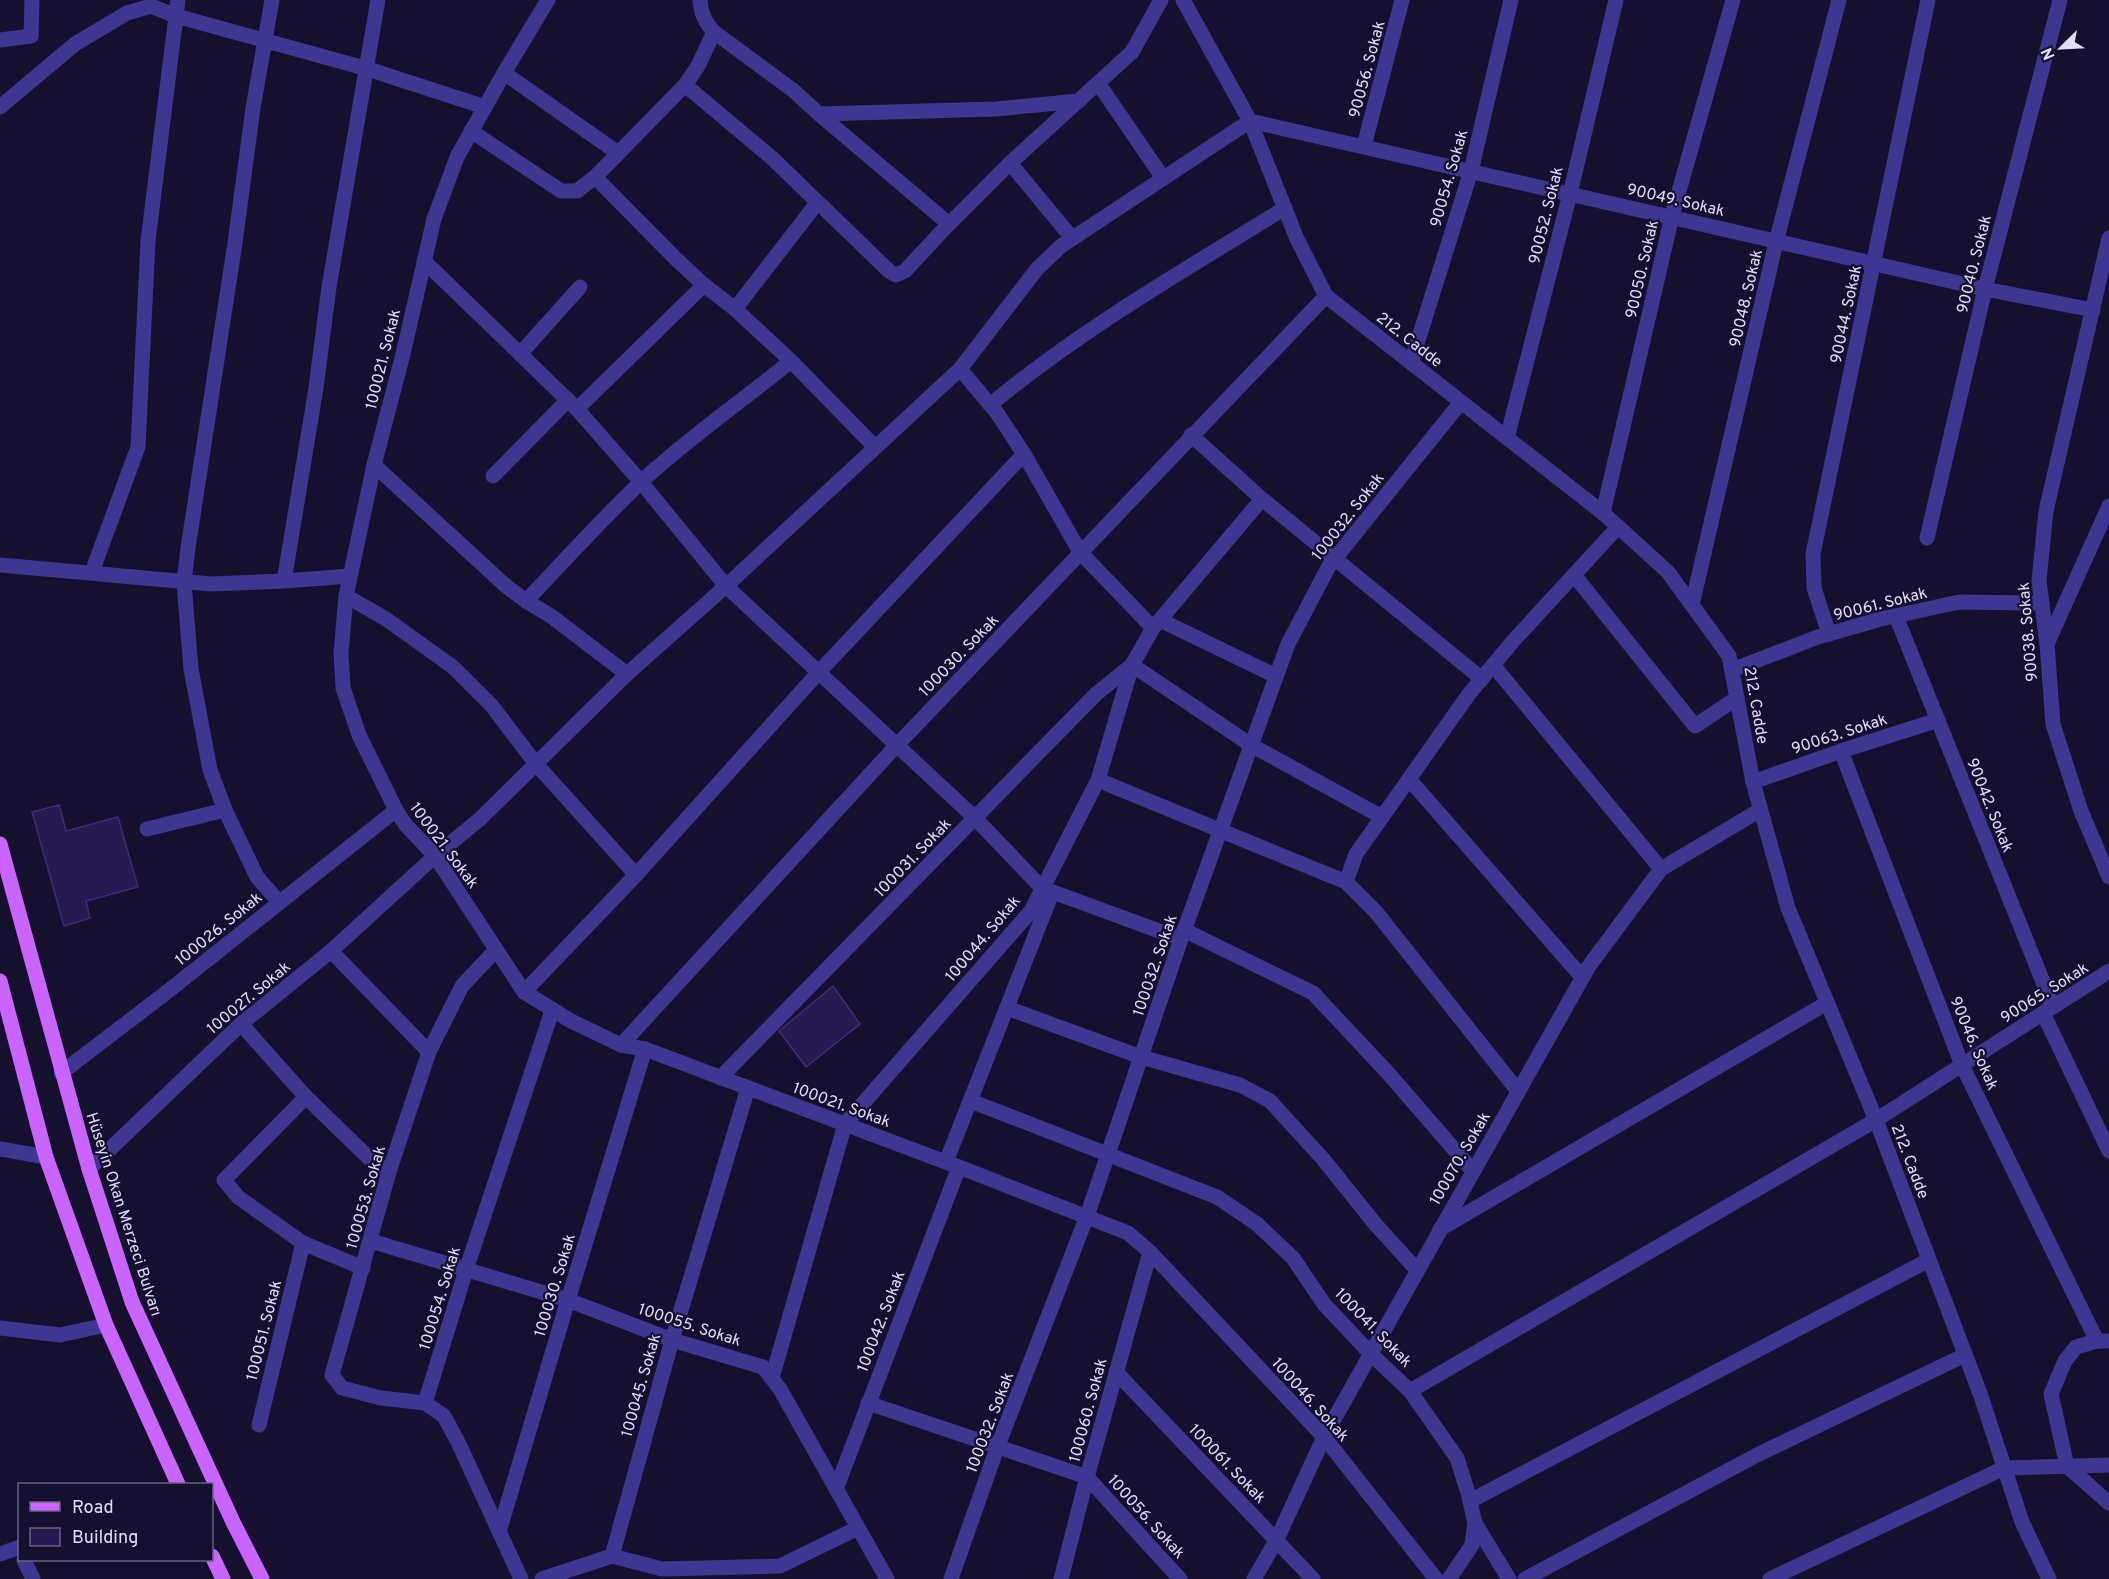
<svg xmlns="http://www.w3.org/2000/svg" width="2109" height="1579" font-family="Overpass,sans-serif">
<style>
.building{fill:#271a51;stroke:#3d2b7f;stroke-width:1.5}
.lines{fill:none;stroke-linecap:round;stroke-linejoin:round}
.minor{stroke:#3d3791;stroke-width:15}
.major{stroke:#c964ff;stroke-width:15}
.labels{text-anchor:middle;stroke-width:4.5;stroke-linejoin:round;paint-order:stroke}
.street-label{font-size:16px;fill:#e2ddff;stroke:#16102f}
</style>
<rect width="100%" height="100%" fill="#16102f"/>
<g class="building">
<polygon points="59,805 66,831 118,817 138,887 86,901 90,918 64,926 32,812"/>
<polygon points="833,986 860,1024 806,1067 779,1031"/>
</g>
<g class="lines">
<g class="minor">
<polyline points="272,0 253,108 235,243 188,548 184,583 191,669 210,770 225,810 257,877 279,902"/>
<polyline points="548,0 504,73 457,157 434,219 403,354 374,465 346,596 341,653 343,688 359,735 396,810 405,824 435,856 524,992 571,1021 621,1045 645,1049 959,1167 1128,1233 1150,1252 1324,1437 1436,1579"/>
<polyline points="1183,0 1250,121 1297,239 1326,296 1603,513 1668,572 1729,656 1753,782 1788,908 1876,1120 1981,1396 2022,1522 2049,1579"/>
<polyline points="714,32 794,91 819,114 996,109 1079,101"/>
<polyline points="0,40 31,36 32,0"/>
<polyline points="504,73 618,153"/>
<polyline points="1098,83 1163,178"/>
<polyline points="685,85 772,158 889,271 896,275 905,271 944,229 1010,163 1132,52 1161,0"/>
<polyline points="0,107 75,44 127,13 151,6 176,16 368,69 485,107"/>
<polyline points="819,114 949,224"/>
<path d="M471,131L561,191H577L595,177L685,85L698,66L714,32C705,22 701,14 700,0"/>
<polyline points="1364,146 1402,0"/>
<polyline points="1010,163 1072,238"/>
<polyline points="595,177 676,259 704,285 735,309 791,361 875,447"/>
<polyline points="2109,238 2046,511 2039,581 2047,644 2053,724 2081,811 2109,877"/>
<polyline points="424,261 577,409 641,482 726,586 975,818 1042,888 1181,939"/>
<polyline points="735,309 817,203"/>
<polyline points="520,354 580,287"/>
<polyline points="1411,363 1471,171 1511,0"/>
<polyline points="960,369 997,413 1024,454 1080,552 1153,628"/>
<path d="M990,405C1081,329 1185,270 1285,208"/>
<polyline points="577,409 704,285"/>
<polyline points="1191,435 1262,499 1482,679"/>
<polyline points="1507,438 1570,194 1616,0"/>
<path d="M374,465L506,586L526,601C564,561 601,520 641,482C688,438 741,402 791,361"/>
<polyline points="493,476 568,400"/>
<polyline points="1603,513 1672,216 1733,0"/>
<polyline points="1927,538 1985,289 2060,0"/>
<polyline points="0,565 211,584 284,581 350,576"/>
<polyline points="92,572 138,447 148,241 178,0"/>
<polyline points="1574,575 1695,726 1737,698"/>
<polyline points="284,581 316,388 329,287 378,0"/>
<polyline points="346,596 386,619 453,667 492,706 536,764 636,875"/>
<polyline points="526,601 551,616 627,674"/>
<polyline points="1692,605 1776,242 1839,0"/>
<polyline points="1896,616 2053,1007"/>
<polyline points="1160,620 1276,676"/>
<polyline points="1829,634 1814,588 1813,554 1928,0"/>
<polyline points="2047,644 2109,506"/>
<polyline points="1493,665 1661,869"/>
<polyline points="1732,670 1818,637 1881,619 1959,602 2042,603"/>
<polyline points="1841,751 1962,1065 2097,1341"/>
<polyline points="1409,779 1582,977"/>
<polyline points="1098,780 1346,882 1376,912 1518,1091"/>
<polyline points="1753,782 1841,751 1938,720"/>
<polyline points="147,829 225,810"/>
<polyline points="1346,882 1356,854 1469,694 1514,640 1618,527"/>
<polyline points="1184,930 1313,993 1388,1073 1473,1171"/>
<polyline points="331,951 429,1052"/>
<polyline points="524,992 636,875 818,673 1024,454"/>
<polyline points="1007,1008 1141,1057 1240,1085 1270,1101 1323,1159 1376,1225 1417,1270"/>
<polyline points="2043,1013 2109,1151"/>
<polyline points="241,1024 306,1097 373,1162 389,1172"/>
<polyline points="621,1045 896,746 1326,296"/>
<polyline points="61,1073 167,992 396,810"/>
<polyline points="720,1078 1096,694 1132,665 1251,745 1382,817"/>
<polyline points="306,1097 224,1180 238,1197 303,1243 363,1268"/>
<polyline points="971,1101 1217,1197 1257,1224 1293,1258 1324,1304 1370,1353 1410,1391 1457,1458 1468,1493 1475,1523 1509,1579"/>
<polyline points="0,1149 46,1157"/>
<polyline points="946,1162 1052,893"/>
<polyline points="89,1169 241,1024 331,951 435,856 480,819 627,674 726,586 960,369 1037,269 1061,246 1250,121 1985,289 2093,310"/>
<polyline points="1440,1229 1827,1003"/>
<polyline points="371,1241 568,1300 672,1340 763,1367 780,1389 887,1579"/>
<polyline points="0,1328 60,1335 106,1325"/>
<polyline points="2109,1341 2097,1341 2076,1347 2065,1361 2051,1394 2067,1466 2109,1503"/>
<polyline points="1116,1372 1313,1579"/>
<polyline points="772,1378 845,1124 1031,911 1098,780 1132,665 1153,628 1262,499"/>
<polyline points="1410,1391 1876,1120 2109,971"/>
<polyline points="425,1403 381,1398 342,1388 332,1375 389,1172 429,1052 462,986 496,950"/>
<polyline points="425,1403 466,1270 552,1011"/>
<polyline points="425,1403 444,1416 459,1444 521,1579"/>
<polyline points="868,1403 1087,1477 1180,1579"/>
<polyline points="259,1425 303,1243"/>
<polyline points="836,1489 959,1167"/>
<polyline points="1470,1501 1929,1260"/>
<polyline points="499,1532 568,1300 645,1049"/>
<polyline points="0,1554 20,1547"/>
<polyline points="612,1556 672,1340 748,1088"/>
<polyline points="24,1560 33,1579"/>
<polyline points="542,1579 612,1556 662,1569 780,1566 858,1528"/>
<polyline points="951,1579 997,1448 1087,1216 1181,939 1288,644 1329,566 1461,402"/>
<polyline points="1061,1579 1087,1477 1150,1252"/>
<polyline points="1254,1579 1277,1539 1324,1437 1589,966 1661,869 1760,810"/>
<polyline points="1449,1579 1472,1545 1475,1523"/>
<polyline points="1525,1579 1757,1455 1965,1355"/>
<polyline points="1770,1579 2004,1468 2109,1465"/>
</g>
<g class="major">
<polyline points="0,844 89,1169 132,1302 233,1522 262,1579"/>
<polyline points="0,981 46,1157 106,1325 178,1484"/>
<polyline points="212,1556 223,1579"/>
</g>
</g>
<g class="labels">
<g class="street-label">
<text transform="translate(1366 69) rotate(-75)" y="6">90056. Sokak</text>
<text transform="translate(1448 178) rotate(-74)" y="6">90054. Sokak</text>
<text transform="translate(1676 199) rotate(13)" y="6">90049. Sokak</text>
<text transform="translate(1545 215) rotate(-76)" y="6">90052. Sokak</text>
<text transform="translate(1973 264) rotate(-76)" y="6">90040. Sokak</text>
<text transform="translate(1641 269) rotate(-77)" y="6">90050. Sokak</text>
<text transform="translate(1745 298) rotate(-77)" y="6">90048. Sokak</text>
<text transform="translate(1845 314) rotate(-78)" y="6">90044. Sokak</text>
<text transform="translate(1410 339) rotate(38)" y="6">212. Cadde</text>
<text transform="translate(382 359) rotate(-76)" y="6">100021. Sokak</text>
<text transform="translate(1347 516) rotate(-52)" y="6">100032. Sokak</text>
<text transform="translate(1880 603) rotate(-14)" y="6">90061. Sokak</text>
<text transform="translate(2027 632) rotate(-95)" y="6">90038. Sokak</text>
<text transform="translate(958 655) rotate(-46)" y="6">100030. Sokak</text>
<text transform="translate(1757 705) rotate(80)" y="6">212. Cadde</text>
<text transform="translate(1839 733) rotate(-18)" y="6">90063. Sokak</text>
<text transform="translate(1991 805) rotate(68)" y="6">90042. Sokak</text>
<text transform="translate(445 845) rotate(53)" y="6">100021. Sokak</text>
<text transform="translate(912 857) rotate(-46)" y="6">100031. Sokak</text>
<text transform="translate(218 928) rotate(-39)" y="6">100026. Sokak</text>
<text transform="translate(982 938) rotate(-50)" y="6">100044. Sokak</text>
<text transform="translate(1154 965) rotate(-71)" y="6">100032. Sokak</text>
<text transform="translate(2044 992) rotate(-32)" y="6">90065. Sokak</text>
<text transform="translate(248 997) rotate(-40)" y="6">100027. Sokak</text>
<text transform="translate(1975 1043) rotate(67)" y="6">90046. Sokak</text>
<text transform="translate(842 1104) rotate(20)" y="6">100021. Sokak</text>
<text transform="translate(1459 1158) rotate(-60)" y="6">100070. Sokak</text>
<text transform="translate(1911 1161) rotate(69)" y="6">212. Cadde</text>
<text transform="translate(365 1197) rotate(-74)" y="6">100053. Sokak</text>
<text transform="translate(125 1214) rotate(72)" y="6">Hüseyin Okan Merzeci Bulvarı</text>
<text transform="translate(554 1285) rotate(-73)" y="6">100030. Sokak</text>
<text transform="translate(439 1298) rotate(-73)" y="6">100054. Sokak</text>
<text transform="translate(880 1321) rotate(-69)" y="6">100042. Sokak</text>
<text transform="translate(690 1324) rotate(18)" y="6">100055. Sokak</text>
<text transform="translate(1374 1327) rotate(46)" y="6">100041. Sokak</text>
<text transform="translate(263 1330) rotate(-76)" y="6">100051. Sokak</text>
<text transform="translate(640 1385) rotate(-74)" y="6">100045. Sokak</text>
<text transform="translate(1311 1399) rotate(48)" y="6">100046. Sokak</text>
<text transform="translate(1087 1410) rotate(-75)" y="6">100060. Sokak</text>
<text transform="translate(989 1422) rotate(-69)" y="6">100032. Sokak</text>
<text transform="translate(1228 1463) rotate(46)" y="6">100061. Sokak</text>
<text transform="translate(1147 1516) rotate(48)" y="6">100056. Sokak</text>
</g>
</g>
<rect x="18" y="1483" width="195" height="78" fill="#16102f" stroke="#686282" stroke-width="1.5"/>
<rect x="30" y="1502" width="30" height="9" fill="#c964ff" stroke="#686282" stroke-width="1.5"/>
<text x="72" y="1513" font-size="18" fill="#e2ddff">Road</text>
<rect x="30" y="1528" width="30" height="18" fill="#271a51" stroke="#686282" stroke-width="1.5"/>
<text x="72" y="1543" font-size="18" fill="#e2ddff">Building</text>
<g transform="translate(2061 48) rotate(246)" stroke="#16102f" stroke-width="4.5" paint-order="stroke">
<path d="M0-4.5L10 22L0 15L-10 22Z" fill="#e2ddff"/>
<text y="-9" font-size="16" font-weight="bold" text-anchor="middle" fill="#e2ddff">N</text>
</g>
</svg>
